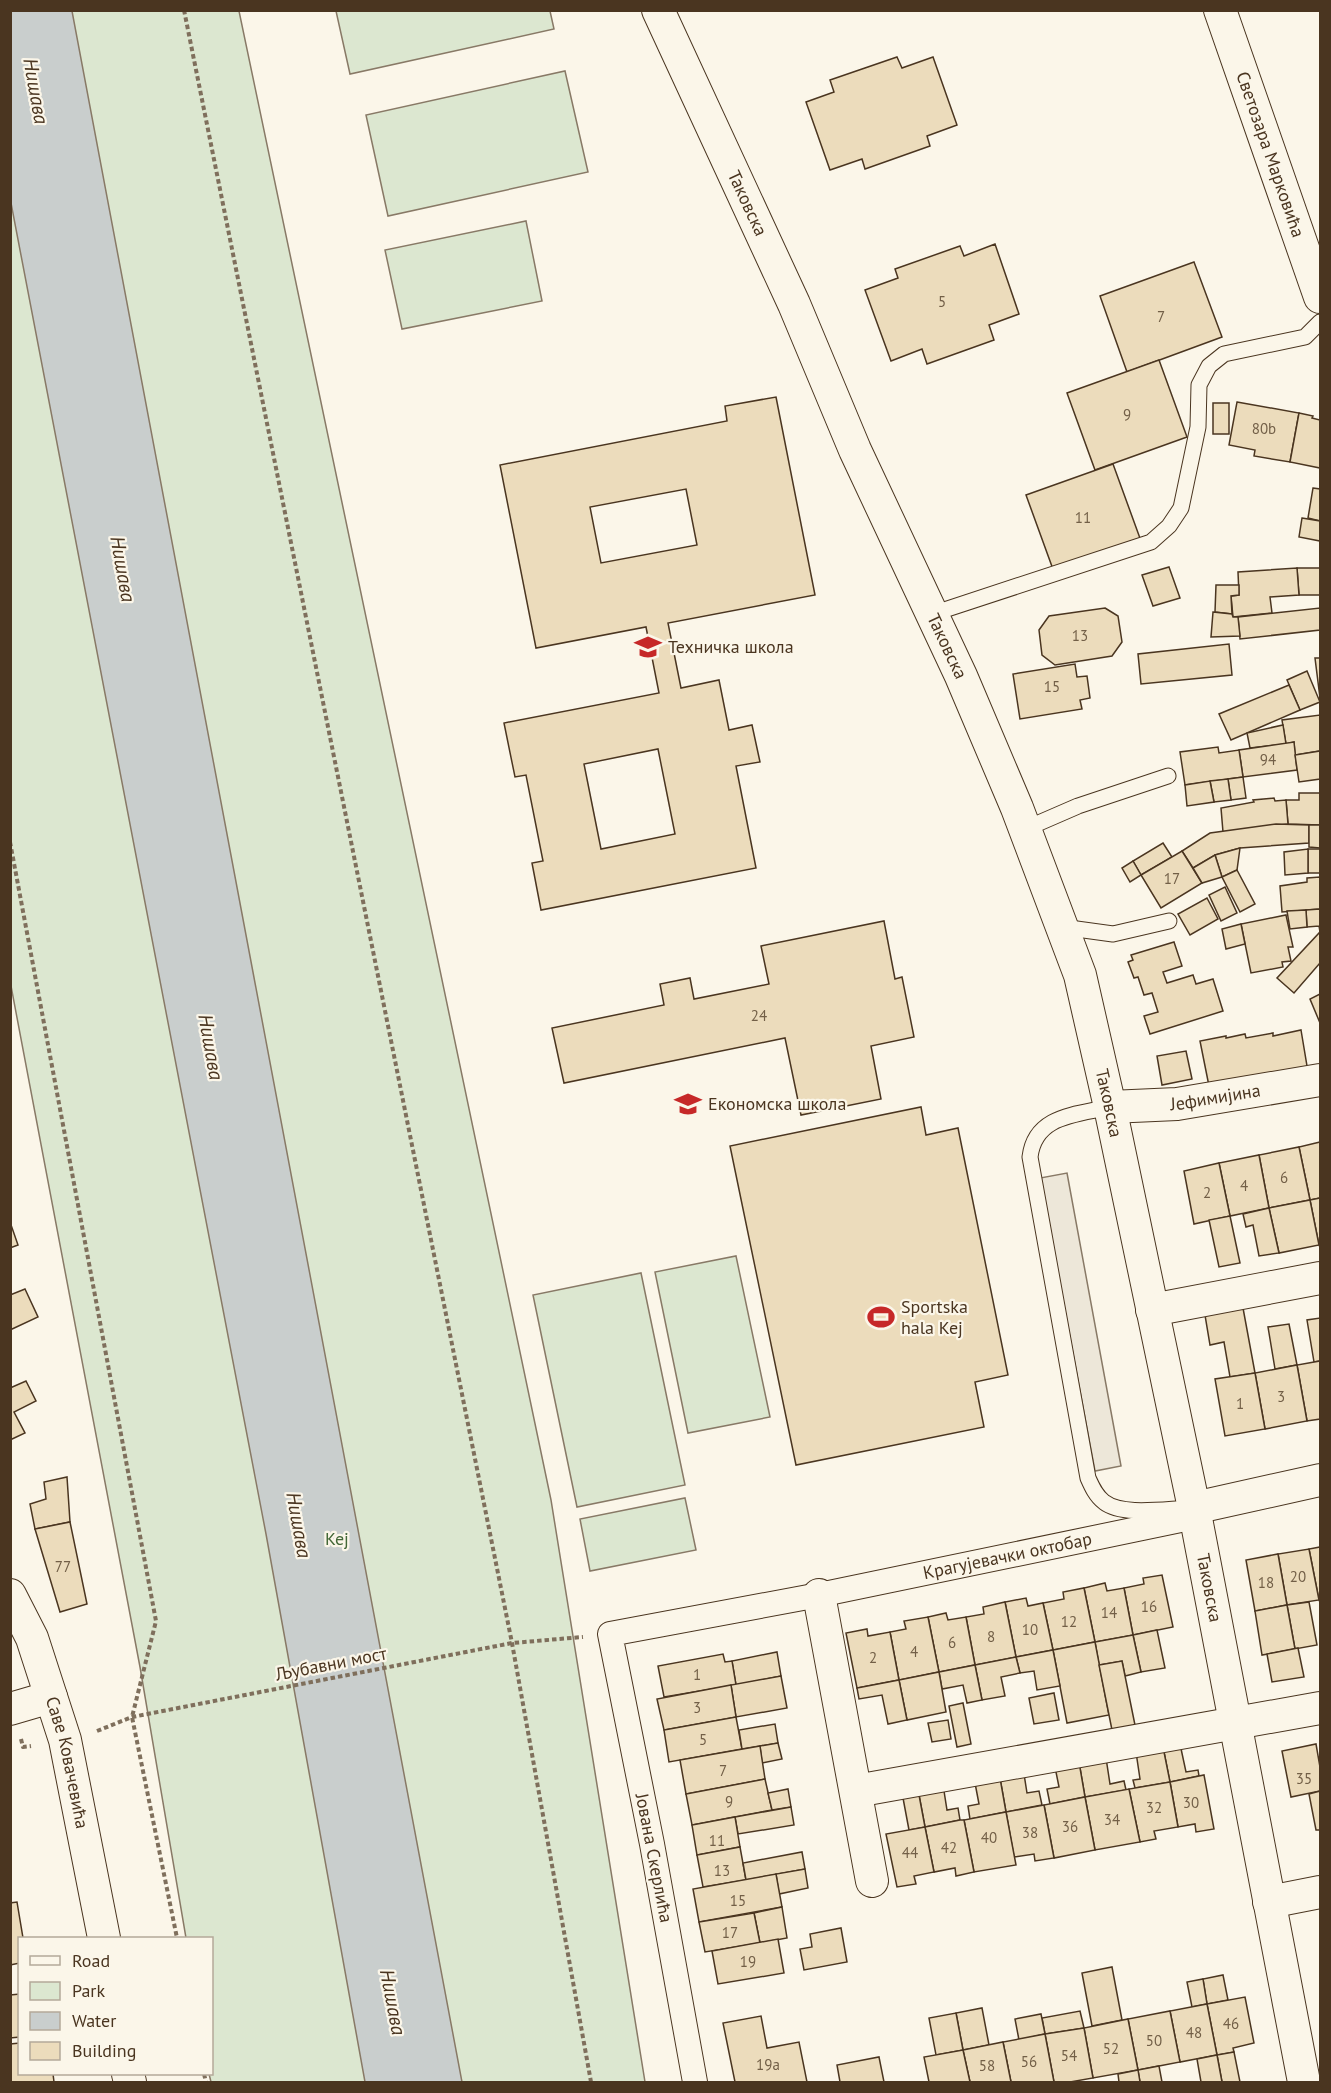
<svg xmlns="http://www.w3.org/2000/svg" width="1331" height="2093" font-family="'PT Sans',sans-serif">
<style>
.green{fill:#dce7d0;stroke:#887966;stroke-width:1.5}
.parking{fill:#ede7d9;stroke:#887966;stroke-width:1.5}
.water{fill:#c9cecd;stroke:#887966;stroke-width:1.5}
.building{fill:#ecdcbc;stroke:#4a3520;stroke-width:1.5;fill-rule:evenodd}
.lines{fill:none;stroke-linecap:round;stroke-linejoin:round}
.service-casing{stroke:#4a3520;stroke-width:17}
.pedestrian-casing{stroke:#4a3520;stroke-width:26}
.minor-casing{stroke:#4a3520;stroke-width:34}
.path{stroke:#7f6f5c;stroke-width:4;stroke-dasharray:4.5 3;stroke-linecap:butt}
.service{stroke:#fbf6e9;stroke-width:15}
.pedestrian{stroke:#fbf6e9;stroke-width:24}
.minor{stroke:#fbf6e9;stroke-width:32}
.labels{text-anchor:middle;stroke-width:4.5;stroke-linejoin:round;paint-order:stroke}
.number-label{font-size:15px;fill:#725f47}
.street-label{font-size:18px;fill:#4a3520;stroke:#fbf6e9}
.poi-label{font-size:18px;fill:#4a3520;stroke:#fbf6e9;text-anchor:start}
.park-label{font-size:18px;fill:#436837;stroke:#fbf6e9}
.water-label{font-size:20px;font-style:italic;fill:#4a3520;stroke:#fbf6e9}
</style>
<rect width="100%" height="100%" fill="#fbf6e9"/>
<g class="green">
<polygon points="11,11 239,11 551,1500 645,2082 211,2082 209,2074 212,2074 212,1938 186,1938 140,1667 11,986"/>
<polygon points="336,11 550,11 554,29 350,74"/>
<polygon points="565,71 588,172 388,216 366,115"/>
<polygon points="526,221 542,301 402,329 385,250"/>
<polygon points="736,1256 770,1417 688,1433 655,1272"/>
<polygon points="641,1273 685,1485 577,1507 533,1295"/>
<polygon points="685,1498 696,1550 590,1571 580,1519"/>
</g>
<polygon class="parking" points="1067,1173 1121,1466 1095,1471 1040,1178"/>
<polygon class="water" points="10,11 72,11 462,2082 365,2082 266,1534 11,203"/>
<g class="building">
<polygon points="897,57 902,68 933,57 957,125 927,136 930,146 865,169 862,159 830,170 806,102 834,92 830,80"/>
<polygon points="995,244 1019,314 989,325 994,340 927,364 922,349 891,361 865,290 898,278 895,269 960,246 964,256"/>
<polygon points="1194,262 1222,337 1127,372 1100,296"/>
<polygon points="1159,360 1187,437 1095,470 1067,393"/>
<path d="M776,397L815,595L668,623L681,688L719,680L729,730L752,725L760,762L736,766L756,868L541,910L532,863L543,861L526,775L515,777L504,723L659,693L646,627L536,648L500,465L727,421L725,406ZM686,489L697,545L601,563L590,507ZM658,749L675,834L601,849L584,764Z"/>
<polygon points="1237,402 1299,413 1290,462 1254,456 1255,450 1229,445"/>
<rect x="1213" y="403" width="16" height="31"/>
<polygon points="1299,413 1313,416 1312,418 1320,420 1320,468 1290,462"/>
<polygon points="1113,464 1141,541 1054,572 1026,495"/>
<polygon points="1313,488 1320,489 1320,521 1308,518"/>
<polygon points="1302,518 1320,521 1320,541 1299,537"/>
<polygon points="1169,567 1180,598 1153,606 1142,575"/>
<polygon points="1297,568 1320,568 1320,595 1299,595"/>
<polygon points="1297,568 1299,595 1270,597 1272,613 1233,617 1231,596 1239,595 1238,572"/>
<polygon points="1216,585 1239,585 1239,595 1231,596 1232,614 1215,612"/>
<polygon points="1105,608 1118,616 1122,642 1112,656 1055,665 1042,655 1039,630 1049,616"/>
<polygon points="1320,608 1320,630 1240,639 1238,617"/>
<polygon points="1213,612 1232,614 1233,617 1238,617 1240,636 1211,637"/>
<polygon points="1229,644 1232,675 1141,684 1138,654"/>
<polygon points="1315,658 1320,658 1320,698"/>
<polygon points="1075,664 1077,677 1087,676 1090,698 1080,700 1082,709 1020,719 1013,674"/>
<polygon points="1307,671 1320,702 1300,710 1287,680"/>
<polygon points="1289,685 1300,710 1231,740 1219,714"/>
<polygon points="1320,715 1320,751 1295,755 1294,742 1286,744 1282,720"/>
<polygon points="1283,725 1286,744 1250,748 1247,733"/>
<polygon points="1294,742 1297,770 1243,777 1239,750"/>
<polygon points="1218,747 1219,753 1239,750 1243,777 1185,785 1180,752"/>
<polygon points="1320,751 1320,779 1299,782 1295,755"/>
<polygon points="1243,777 1246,798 1231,800 1228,779"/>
<polygon points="1228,779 1231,800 1214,802 1210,781"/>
<polygon points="1210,781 1214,802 1187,806 1185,785"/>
<polygon points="1299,793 1320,793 1320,825 1288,824 1286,800 1299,800"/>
<polygon points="1274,798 1275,801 1286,800 1288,824 1223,832 1221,808 1254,802 1253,800"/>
<polygon points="1276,824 1309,825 1309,843 1240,848 1215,855 1193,868 1182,851 1210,833"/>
<polygon points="1309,825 1320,825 1320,848 1309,847"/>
<polygon points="1163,843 1172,857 1141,875 1133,861"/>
<polygon points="1240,848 1237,870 1222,877 1215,855"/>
<rect x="1308" y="849" width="12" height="24"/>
<polygon points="1308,849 1308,873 1285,875 1284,852"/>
<polygon points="1182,851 1202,883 1161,908 1141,875"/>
<polygon points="1215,855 1222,877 1202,883 1193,868"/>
<polygon points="1133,861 1141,875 1130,882 1122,868"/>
<polygon points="1237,870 1255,904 1240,912 1222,877"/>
<polygon points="1320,877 1320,909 1282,912 1280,886 1307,882 1307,878"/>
<polygon points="1225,887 1237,913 1221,921 1209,895"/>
<polygon points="1207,898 1218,919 1190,935 1178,914"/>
<polygon points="1320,909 1320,932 1319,926 1307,927 1306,910"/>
<polygon points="1306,910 1307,927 1290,929 1287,911"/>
<polygon points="1286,915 1293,947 1288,947 1291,961 1282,962 1283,967 1251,973 1241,924"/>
<polygon points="884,921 895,979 902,977 914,1037 871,1046 881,1099 801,1115 785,1038 564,1083 552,1028 664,1005 660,984 690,978 694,999 769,984 761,946"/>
<polygon points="1241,924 1245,944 1226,949 1222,929"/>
<polygon points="1320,932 1320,963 1294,993 1277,978"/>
<polygon points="1174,942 1182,966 1163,972 1167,983 1193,975 1196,984 1213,979 1223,1011 1150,1034 1144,1016 1158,1012 1152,993 1144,995 1138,977 1134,978 1128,962 1133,960 1131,955"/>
<polygon points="1320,994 1320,1023 1310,999"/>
<polygon points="1301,1030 1308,1072 1210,1091 1200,1041 1226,1036 1226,1038 1245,1034 1246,1038 1273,1033 1273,1036"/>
<polygon points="1186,1051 1192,1079 1162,1085 1157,1056"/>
<polygon points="921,1107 926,1135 958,1128 1008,1375 975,1382 984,1427 796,1465 730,1146"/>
<polygon points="1320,1142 1320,1198 1310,1200 1299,1147"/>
<polygon points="1299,1147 1310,1200 1269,1208 1259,1155"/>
<polygon points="1259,1155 1269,1208 1230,1216 1219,1163"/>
<polygon points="1219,1163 1230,1216 1194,1224 1184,1171"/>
<polygon points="1320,1198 1320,1244 1319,1245 1310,1200"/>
<polygon points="1310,1200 1319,1245 1279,1253 1269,1208"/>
<polygon points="1269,1208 1279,1253 1259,1256 1253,1225 1246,1227 1243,1214"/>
<polygon points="1230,1216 1240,1263 1219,1267 1209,1220"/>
<polygon points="10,1222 18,1245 10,1248"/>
<polygon points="25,1289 38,1317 10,1330 10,1295"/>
<polygon points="1243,1308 1255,1373 1230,1377 1224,1342 1210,1345 1205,1315"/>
<polygon points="1320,1318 1320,1361 1314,1362 1307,1320"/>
<polygon points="1289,1324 1297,1365 1275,1369 1268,1327"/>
<polygon points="1320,1361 1320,1419 1307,1421 1297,1365"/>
<polygon points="1297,1365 1307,1421 1265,1429 1255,1373"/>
<polygon points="1255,1373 1265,1429 1225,1436 1215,1379"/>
<polygon points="26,1381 36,1401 14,1412 25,1433 10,1440 10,1388"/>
<polygon points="67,1477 70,1522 35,1529 30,1504 46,1499 44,1482"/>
<polygon points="70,1522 87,1604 60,1612 35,1529"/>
<polygon points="1320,1547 1320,1599 1319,1600 1309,1549"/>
<polygon points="1309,1549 1319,1600 1287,1605 1278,1554"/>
<polygon points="1278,1554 1287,1605 1255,1611 1246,1560"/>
<polygon points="1162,1575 1173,1627 1133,1635 1124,1588 1144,1584 1143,1578"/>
<polygon points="1105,1583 1107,1591 1124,1588 1133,1635 1095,1642 1084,1588"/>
<polygon points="1084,1588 1095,1642 1053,1650 1043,1603 1064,1599 1063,1592"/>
<polygon points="1026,1598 1028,1606 1043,1603 1053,1650 1016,1657 1005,1602"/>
<polygon points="1005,1602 1016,1657 975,1665 966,1617 984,1614 983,1607"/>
<polygon points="1309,1602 1317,1645 1295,1649 1287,1605"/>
<polygon points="1287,1605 1295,1649 1262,1655 1255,1611"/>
<polygon points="946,1613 948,1620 966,1617 975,1665 939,1672 928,1617"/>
<polygon points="928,1617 939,1672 899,1680 890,1632 906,1629 904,1621"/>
<polygon points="867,1629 868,1636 890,1632 899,1680 857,1688 846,1633"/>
<polygon points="1157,1630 1165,1668 1141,1672 1133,1635"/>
<polygon points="1133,1635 1141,1672 1125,1676 1122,1661 1099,1665 1095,1642"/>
<polygon points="1095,1642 1109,1715 1067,1723 1053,1650"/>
<polygon points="1298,1648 1304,1677 1272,1682 1267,1654"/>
<polygon points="1053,1650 1060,1686 1037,1690 1034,1671 1020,1673 1016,1657"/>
<polygon points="777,1652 781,1676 736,1685 732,1661"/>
<polygon points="723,1654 725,1662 732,1661 736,1685 664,1697 658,1666"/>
<polygon points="1016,1657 1020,1673 1001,1677 1005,1696 982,1700 975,1665"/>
<polygon points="1122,1661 1136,1730 1113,1735 1099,1665"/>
<polygon points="975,1665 982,1700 967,1703 963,1685 942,1689 939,1672"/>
<polygon points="939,1672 946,1712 907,1720 899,1680"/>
<polygon points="781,1676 787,1708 736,1717 731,1685"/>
<polygon points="899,1680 907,1720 888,1724 882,1695 859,1699 857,1688"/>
<polygon points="731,1685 736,1717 664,1730 657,1699"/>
<polygon points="1054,1693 1059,1720 1034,1724 1029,1698"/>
<polygon points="963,1703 971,1744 957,1747 949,1706"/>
<polygon points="736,1717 742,1749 669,1762 664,1730"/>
<polygon points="948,1720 951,1739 932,1742 928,1723"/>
<polygon points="775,1724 778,1743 742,1749 739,1730"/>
<polygon points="778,1743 782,1759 762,1763 760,1746"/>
<polygon points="1180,1744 1186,1772 1198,1770 1199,1776 1170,1782 1163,1747"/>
<polygon points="1316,1744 1320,1767 1320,1791 1291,1797 1282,1751"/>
<polygon points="760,1746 765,1779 686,1794 680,1760"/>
<polygon points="1163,1747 1170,1782 1135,1788 1133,1780 1140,1779 1136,1752"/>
<polygon points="1106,1758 1110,1784 1124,1781 1126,1790 1085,1797 1079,1762"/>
<polygon points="1079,1762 1085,1797 1050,1804 1047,1789 1059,1787 1055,1767"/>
<polygon points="1024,1774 1027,1793 1039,1791 1042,1805 1006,1812 1000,1778"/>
<polygon points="1204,1775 1214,1829 1196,1832 1195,1824 1178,1827 1170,1782"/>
<polygon points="1000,1778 1006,1812 970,1819 968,1806 979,1804 975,1783"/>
<polygon points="765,1779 772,1810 692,1825 686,1794"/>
<polygon points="1170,1782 1178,1827 1154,1831 1156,1839 1140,1842 1129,1789"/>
<polygon points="788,1789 791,1807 772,1810 768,1793"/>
<polygon points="1129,1789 1140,1842 1095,1850 1085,1797"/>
<polygon points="944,1791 947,1810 958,1808 960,1820 925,1827 919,1795"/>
<polygon points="1320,1791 1320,1830 1316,1830 1309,1794"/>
<polygon points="919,1795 925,1827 909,1830 903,1798"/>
<polygon points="1085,1797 1095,1850 1054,1858 1044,1805"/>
<polygon points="1044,1805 1054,1858 1035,1861 1034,1854 1014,1857 1006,1812"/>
<polygon points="791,1807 794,1825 738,1834 735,1817"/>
<polygon points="1006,1812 1016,1865 974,1872 964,1820"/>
<polygon points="735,1817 740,1847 697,1855 692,1825"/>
<polygon points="960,1820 964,1820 974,1872 956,1876 955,1868 934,1872 925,1827"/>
<polygon points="925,1827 934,1872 914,1876 916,1884 897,1887 886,1834"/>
<polygon points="740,1847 746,1880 703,1887 697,1855"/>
<polygon points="802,1852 805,1869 746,1880 743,1863"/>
<polygon points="805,1869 808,1888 779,1894 776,1874"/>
<polygon points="776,1874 782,1907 699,1922 693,1889"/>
<polygon points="17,1902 23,1938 20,1938 20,1963 10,1965 10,1903"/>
<polygon points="782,1907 787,1938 760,1943 754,1913"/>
<polygon points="754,1913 760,1943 705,1952 699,1922"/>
<polygon points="841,1928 847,1962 804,1970 800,1949 812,1947 810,1934"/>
<polygon points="778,1939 784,1973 718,1984 712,1951"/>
<polygon points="1112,1967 1122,2020 1092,2026 1082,1973"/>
<polygon points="1223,1975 1228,2000 1207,2004 1203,1979"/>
<polygon points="1203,1979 1207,2004 1192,2007 1187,1982"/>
<polygon points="20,1994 20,2037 10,2038 10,1995"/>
<polygon points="1245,1997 1254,2043 1233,2048 1234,2052 1217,2055 1207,2004"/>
<polygon points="1207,2004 1217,2055 1180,2062 1170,2011"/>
<polygon points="982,2008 989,2045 963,2050 956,2013"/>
<polygon points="1080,2011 1084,2028 1045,2034 1042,2018"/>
<polygon points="1170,2011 1180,2062 1138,2070 1128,2019"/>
<polygon points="956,2013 963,2050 936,2055 929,2018"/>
<polygon points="1041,2014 1045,2034 1019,2040 1015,2019"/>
<polygon points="761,2016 767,2048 799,2042 807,2082 735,2082 723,2023"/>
<polygon points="1128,2019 1138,2070 1093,2078 1084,2028"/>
<polygon points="1084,2028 1093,2078 1070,2082 1054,2082 1045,2034"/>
<polygon points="1045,2034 1054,2082 1011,2082 1003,2042"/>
<polygon points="1003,2042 1011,2082 970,2082 963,2050"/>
<polygon points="20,2043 20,2074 53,2074 54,2082 10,2082 10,2044"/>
<polygon points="963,2050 970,2082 929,2082 924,2057"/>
<polygon points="1234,2052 1240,2082 1222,2082 1217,2055"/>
<polygon points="1217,2055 1222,2082 1201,2082 1197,2059"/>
<polygon points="879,2057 884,2082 840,2082 837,2065"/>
<polygon points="1159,2066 1162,2082 1140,2082 1138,2070"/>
<polygon points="1138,2070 1140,2082 1119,2082 1118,2074"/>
</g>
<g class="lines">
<defs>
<g id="service">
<polyline points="932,614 1151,542 1169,526 1181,508 1198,427 1199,385 1209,366 1224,354 1305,337 1320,322"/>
<polyline points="1025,829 1078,806 1168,776"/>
<polyline points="1062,927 1113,934 1169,921"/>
<path d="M1110,1107C1076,1115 1035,1115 1030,1157L1088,1478C1092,1487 1096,1496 1104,1502C1123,1517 1170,1508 1194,1508"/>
</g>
<g id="pedestrian">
<path id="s1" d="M695,2082L652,1844L610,1634L819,1595L1195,1517"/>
</g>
<g id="minor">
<path id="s2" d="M658,10L794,304L855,450L961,676L1017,808L1080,975L1110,1107L1194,1508L1304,2082"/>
<path id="s3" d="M1220,10L1320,297"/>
<path id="s4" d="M1110,1107L1177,1104L1320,1080"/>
<polyline points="1152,1310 1320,1278"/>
<polyline points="1194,1508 1320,1480"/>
<path id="s5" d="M10,1595L32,1638L65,1740L104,1938"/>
<polyline points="819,1595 872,1881"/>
<polyline points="10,1709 51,1697"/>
<polyline points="856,1791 1320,1708"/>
<polyline points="1269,1902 1320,1892"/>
<polyline points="128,2074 130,2082"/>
</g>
</defs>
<use href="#service" class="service-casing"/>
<use href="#pedestrian" class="pedestrian-casing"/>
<use href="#minor" class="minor-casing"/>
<g class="path">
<polyline points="184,10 512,1643 591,2082"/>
<polyline points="10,842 156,1621 132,1717 177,1938"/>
<polyline points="97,1731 132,1717 512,1643 583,1637"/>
<polyline points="21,1739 23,1747 31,1746"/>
<polyline points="204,2074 206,2082"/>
</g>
<use href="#service" class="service"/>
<use href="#pedestrian" class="pedestrian"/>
<use href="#minor" class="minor"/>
</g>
<defs>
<symbol id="school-bare" viewBox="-9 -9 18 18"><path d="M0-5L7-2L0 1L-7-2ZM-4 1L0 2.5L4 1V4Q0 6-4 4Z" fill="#c62828" stroke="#fbf6e9" stroke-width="2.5" paint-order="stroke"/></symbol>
<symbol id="stadium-bare" viewBox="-9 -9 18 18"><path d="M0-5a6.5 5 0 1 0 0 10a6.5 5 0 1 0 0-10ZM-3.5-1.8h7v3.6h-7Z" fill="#c62828" stroke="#fbf6e9" stroke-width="2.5" paint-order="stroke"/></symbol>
</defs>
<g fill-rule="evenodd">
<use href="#school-bare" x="629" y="628" width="38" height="38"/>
<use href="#school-bare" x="669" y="1085" width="38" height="38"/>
<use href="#stadium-bare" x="862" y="1298" width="38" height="38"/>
</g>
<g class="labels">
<g class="number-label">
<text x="942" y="307">5</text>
<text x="1161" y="322">7</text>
<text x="1127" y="420">9</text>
<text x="1264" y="434">80b</text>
<text x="1083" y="523">11</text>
<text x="1080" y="641">13</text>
<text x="1052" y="692">15</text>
<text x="1268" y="765">94</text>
<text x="1172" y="884">17</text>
<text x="759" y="1021">24</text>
<text x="1284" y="1183">6</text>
<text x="1244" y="1191">4</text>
<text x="1207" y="1198">2</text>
<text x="1281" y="1402">3</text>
<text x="1240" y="1409">1</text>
<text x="63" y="1572">77</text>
<text x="1298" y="1582">20</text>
<text x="1266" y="1588">18</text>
<text x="1149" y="1612">16</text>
<text x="1109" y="1618">14</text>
<text x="1069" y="1627">12</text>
<text x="1030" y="1635">10</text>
<text x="991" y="1642">8</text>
<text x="952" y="1648">6</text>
<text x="914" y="1657">4</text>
<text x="873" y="1663">2</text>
<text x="697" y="1680">1</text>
<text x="697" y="1713">3</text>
<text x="703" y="1745">5</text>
<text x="723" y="1776">7</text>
<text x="1304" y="1784">35</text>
<text x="729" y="1807">9</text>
<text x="1191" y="1808">30</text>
<text x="1154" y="1813">32</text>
<text x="1112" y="1825">34</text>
<text x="1070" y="1832">36</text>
<text x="1030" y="1838">38</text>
<text x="989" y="1843">40</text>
<text x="717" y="1846">11</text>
<text x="949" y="1853">42</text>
<text x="910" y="1858">44</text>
<text x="722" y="1876">13</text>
<text x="738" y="1906">15</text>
<text x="730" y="1938">17</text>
<text x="748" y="1967">19</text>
<text x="1231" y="2029">46</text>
<text x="1194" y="2038">48</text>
<text x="1154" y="2046">50</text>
<text x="1111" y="2054">52</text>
<text x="1069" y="2061">54</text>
<text x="1029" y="2067">56</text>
<text x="768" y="2070">19a</text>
<text x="987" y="2071">58</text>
</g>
<g class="street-label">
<text dy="6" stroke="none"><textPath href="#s3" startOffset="153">Светозара Марковића</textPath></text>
<text dy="6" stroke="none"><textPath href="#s2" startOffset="213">Таковска</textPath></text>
<text dy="6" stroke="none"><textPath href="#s2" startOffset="699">Таковска</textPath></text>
<text dy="6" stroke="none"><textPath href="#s4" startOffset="106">Јефимијина</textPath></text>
<text dy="6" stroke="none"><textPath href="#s2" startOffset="1185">Таковска</textPath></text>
<text dy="6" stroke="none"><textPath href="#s1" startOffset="861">Крагујевачки октобар</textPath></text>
<text dy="6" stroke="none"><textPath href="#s2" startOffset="1680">Таковска</textPath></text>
<text transform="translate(331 1664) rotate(-11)" y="6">Љубавни мост</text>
<text dy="6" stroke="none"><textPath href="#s5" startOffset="178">Саве Ковачевића</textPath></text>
<text transform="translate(654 1858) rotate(79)" y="6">Јована Скерлића</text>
</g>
<g class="poi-label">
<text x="668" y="653">Техничка школа</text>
<text x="708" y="1110">Економска школа</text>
<text x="901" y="1313">Sportska<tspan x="901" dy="21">hala Kej</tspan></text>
</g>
<g class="park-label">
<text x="337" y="1545">Кеј</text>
</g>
<g class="water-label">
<text transform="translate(36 91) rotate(80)" y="7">Нишава</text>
<text transform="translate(123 569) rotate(80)" y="7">Нишава</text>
<text transform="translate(211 1047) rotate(80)" y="7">Нишава</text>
<text transform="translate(299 1525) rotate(80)" y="7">Нишава</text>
<text transform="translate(393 2002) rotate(79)" y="7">Нишава</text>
</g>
</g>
<rect width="1331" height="2093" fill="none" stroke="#4a3520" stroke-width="24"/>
<rect x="18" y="1937" width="195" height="138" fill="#fbf6e9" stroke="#b4a999" stroke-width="1.5"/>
<rect x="30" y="1956" width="30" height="9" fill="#fbf6e9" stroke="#b4a999" stroke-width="1.5"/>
<text x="72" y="1967" font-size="18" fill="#4a3520">Road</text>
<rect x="30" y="1982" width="30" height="18" fill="#dce7d0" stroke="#b4a999" stroke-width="1.5"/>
<text x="72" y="1997" font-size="18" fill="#4a3520">Park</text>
<rect x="30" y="2012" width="30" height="18" fill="#c9cecd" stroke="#b4a999" stroke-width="1.5"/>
<text x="72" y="2027" font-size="18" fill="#4a3520">Water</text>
<rect x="30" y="2042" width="30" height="18" fill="#ecdcbc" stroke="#b4a999" stroke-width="1.5"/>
<text x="72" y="2057" font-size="18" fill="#4a3520">Building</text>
</svg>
